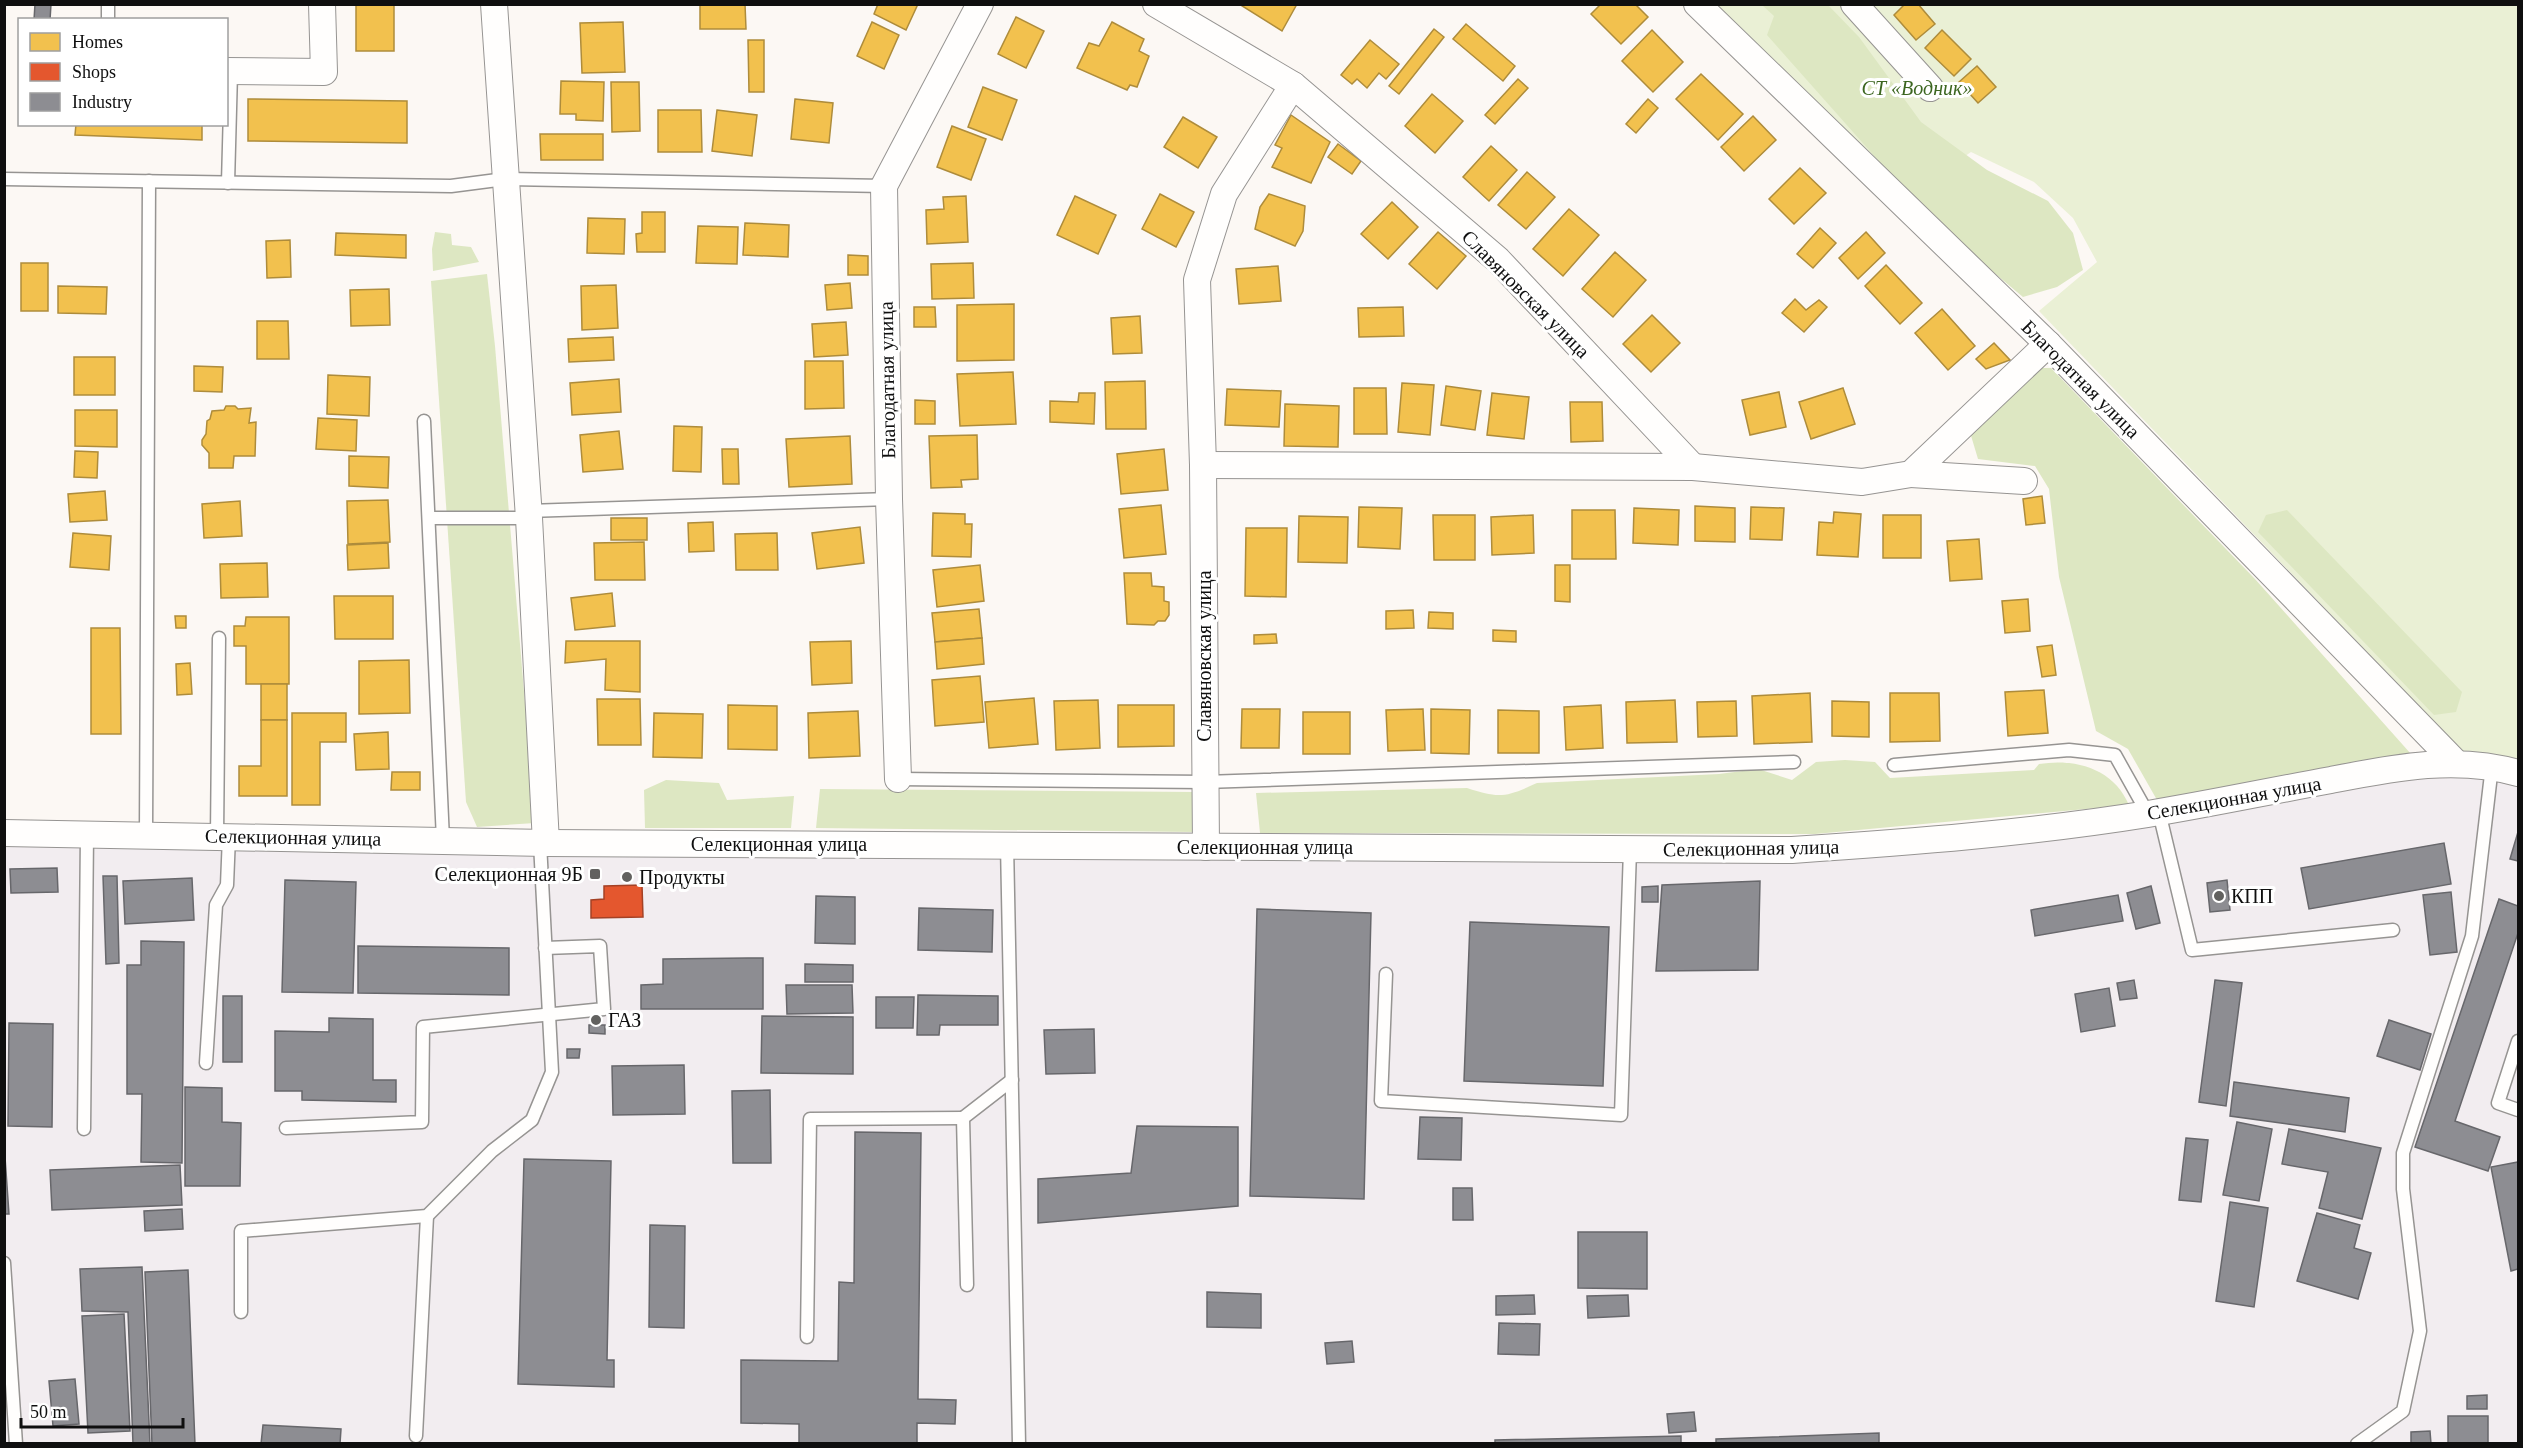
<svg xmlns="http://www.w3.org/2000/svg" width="2523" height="1448" font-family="Georgia,serif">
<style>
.industrial{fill:#f2edf0}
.green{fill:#eaf0d5}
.forest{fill:#dde7c2}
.homes{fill:#f2c14e;stroke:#ae8c3b;stroke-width:1.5}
.shops{fill:#e4572e;stroke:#a44125;stroke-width:1.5}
.industry{fill:#8d8d92;stroke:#67676b;stroke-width:1.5}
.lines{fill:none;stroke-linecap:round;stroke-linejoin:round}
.service-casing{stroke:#969492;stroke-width:15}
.minor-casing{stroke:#969492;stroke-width:28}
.service{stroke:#fffefd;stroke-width:12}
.minor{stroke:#fffefd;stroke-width:26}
.poi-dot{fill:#62615f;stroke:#fff;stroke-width:2}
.labels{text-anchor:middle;stroke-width:6;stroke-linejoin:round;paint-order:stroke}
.park-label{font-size:20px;font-style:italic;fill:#3c6620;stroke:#fff}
.street-label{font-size:20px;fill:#0f0f0f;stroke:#fff}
.poi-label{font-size:20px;fill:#0f0f0f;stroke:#fff;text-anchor:start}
</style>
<rect width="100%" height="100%" fill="#fcf8f4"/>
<polygon class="industrial" points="2459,772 2518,782 2518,1443 5,1444 5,840 1797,858 2398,777"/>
<polygon class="green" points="1715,5 2518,5 2518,766 2466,755 2039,311 2097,262 2073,218 2034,182 1971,152 1908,196"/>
<g class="forest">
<polygon points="1762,5 1828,5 1859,37 1921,122 1987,170 2048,201 2073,233 2083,270 2057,287 2023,297 1932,221 1767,35 1774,16"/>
<polygon points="435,232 451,234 452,245 471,247 479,262 433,271 432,249"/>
<polygon points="487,274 495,346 535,823 477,827 466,802 431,281"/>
<polygon points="2039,368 2051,368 2255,579 2411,754 2157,800 2128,749 2096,731 2059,577 2049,489 2035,466 1978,459 1969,429"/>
<polygon points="2287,510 2462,692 2456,712 2434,715 2258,532 2266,515"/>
<path d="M1845,760L1875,762L1890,778L2034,770L2039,764C2076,758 2114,769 2129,805L1815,834L1260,833L1256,793L1467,788C1500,799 1506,797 1537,783L1719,774L1758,769L1792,780L1816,762Z"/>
<polygon points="666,780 719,783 727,800 794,796 791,828 645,828 644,790"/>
<polygon points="820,789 1195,792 1194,832 816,828"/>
</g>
<g class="homes">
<rect x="356" y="4" width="38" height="47"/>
<polygon points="700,4 745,4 746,29 700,29"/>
<polygon points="878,4 918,4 906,30 874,14"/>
<polygon points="1239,4 1297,4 1282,31"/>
<polygon points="1601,4 1635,4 1648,17 1621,44 1591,14"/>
<polygon points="1905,4 1918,4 1935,24 1916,40 1894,15"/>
<polygon points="1016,17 1044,31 1026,68 998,54"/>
<polygon points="623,22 625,72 582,73 580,23"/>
<polygon points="872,22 899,35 884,69 857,56"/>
<polygon points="1112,22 1144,39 1139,51 1149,56 1137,87 1130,85 1127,90 1077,68 1089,43 1099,46"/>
<polygon points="1466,24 1515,66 1503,81 1453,39"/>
<polygon points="1434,29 1444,37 1399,94 1389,86"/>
<polygon points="1652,30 1683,62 1653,92 1622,61"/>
<polygon points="1942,30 1971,59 1954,76 1925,48"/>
<polygon points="748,40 764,40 764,92 749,92"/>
<polygon points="1370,40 1399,64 1386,79 1379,73 1367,88 1357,79 1352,84 1341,75"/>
<polygon points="1977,66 1996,87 1978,103 1959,82"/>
<polygon points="1701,74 1743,114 1718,140 1676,99"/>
<polygon points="1518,79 1528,88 1495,124 1485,115"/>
<polygon points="561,81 604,82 603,121 576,120 576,114 560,114"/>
<polygon points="611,82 639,82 640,131 612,132"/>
<polygon points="983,87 1017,100 1002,140 968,127"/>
<polygon points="1432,94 1463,121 1435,153 1405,126"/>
<polygon points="248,99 407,101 407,143 248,141"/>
<polygon points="795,99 833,103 829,143 791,139"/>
<polygon points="1648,99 1658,108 1636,133 1626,124"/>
<polygon points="658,110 701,110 702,152 658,152"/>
<polygon points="717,110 757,115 752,156 712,151"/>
<polygon points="1291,115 1330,142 1311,183 1272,167 1282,148 1275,145"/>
<polygon points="1753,116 1776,140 1744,171 1721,147"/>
<polygon points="1183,117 1217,137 1198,168 1164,147"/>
<polygon points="76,124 202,124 202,140 75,135"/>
<polygon points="952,126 986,139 971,180 937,167"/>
<polygon points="540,134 603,134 603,160 541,160"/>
<polygon points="1338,144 1361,161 1352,174 1328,157"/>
<polygon points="1491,146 1517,170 1489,201 1463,177"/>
<polygon points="1800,168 1826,193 1794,224 1769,199"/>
<polygon points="1527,172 1555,197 1526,229 1498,205"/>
<polygon points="1160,194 1194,212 1176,247 1142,229"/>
<polygon points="1269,194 1305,206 1303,231 1295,246 1255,229 1260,207"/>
<polygon points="966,196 968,242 927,244 926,210 944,209 943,197"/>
<polygon points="1075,196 1116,215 1098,254 1057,235"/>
<polygon points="1392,202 1418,227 1388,259 1361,234"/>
<polygon points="1569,209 1599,235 1563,276 1533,249"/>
<polygon points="642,212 665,212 665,252 637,252 636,234 642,233"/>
<polygon points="588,218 625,219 624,254 587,253"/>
<polygon points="745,223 789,225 788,257 743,255"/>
<polygon points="698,226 738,227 737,264 696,263"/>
<polygon points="1820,228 1836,243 1813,268 1797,254"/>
<polygon points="1438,232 1466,256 1437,289 1409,264"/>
<polygon points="1866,232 1885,253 1858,279 1839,258"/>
<polygon points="336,233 406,235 406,258 335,255"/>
<polygon points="290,240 291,277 267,278 266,241"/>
<polygon points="1615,252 1646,280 1613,317 1582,289"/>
<polygon points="848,255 868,256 868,275 848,275"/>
<rect x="21" y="263" width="27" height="48"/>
<polygon points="973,263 974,298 932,299 931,264"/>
<polygon points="1886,265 1922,303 1900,324 1865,286"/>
<polygon points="1278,266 1281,301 1239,304 1236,269"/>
<polygon points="850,283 852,308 827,310 825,285"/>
<polygon points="616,285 618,328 582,330 581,286"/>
<polygon points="58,286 107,287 106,314 58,313"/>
<polygon points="389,289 390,325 351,326 350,290"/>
<polygon points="1795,299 1806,310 1819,300 1827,307 1804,332 1782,313"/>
<polygon points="1014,304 1014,360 957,361 957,305"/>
<polygon points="914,307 935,307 936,327 914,327"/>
<polygon points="1403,307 1404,336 1359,337 1358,308"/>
<polygon points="1942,309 1975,346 1948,370 1915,333"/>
<polygon points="1652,315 1680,343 1651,372 1623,344"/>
<polygon points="1140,316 1142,353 1113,354 1111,318"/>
<polygon points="257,321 288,321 289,359 257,359"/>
<polygon points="846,322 848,355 814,357 812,324"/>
<polygon points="613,337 614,360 569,362 568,339"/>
<polygon points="1994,343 2010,360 1986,369 1976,359"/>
<rect x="74" y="357" width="41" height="38"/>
<polygon points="805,361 843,361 844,408 805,409"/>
<polygon points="194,366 223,367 222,392 194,391"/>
<polygon points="1013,372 1016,424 960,426 957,374"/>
<polygon points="328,375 370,377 369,416 327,414"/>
<polygon points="619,379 621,412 572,415 570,383"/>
<polygon points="1145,381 1146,429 1106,429 1105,382"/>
<polygon points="1402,383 1434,385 1430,435 1398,432"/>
<polygon points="1446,386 1481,391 1475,430 1441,425"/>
<polygon points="1354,388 1386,388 1387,434 1354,434"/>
<polygon points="1843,388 1855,424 1811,439 1799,402"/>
<polygon points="1227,389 1281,391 1279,427 1225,425"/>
<polygon points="1779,392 1786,427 1750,435 1742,400"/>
<polygon points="1079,393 1095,393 1094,424 1050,422 1050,401 1078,402"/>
<polygon points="1492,393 1529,397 1524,439 1487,435"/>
<polygon points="915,400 935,401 935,424 915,424"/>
<polygon points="1570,402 1602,402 1603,441 1571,442"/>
<polygon points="1285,404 1339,406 1338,447 1284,446"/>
<polygon points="226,406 235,406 238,409 251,408 249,423 256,422 255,456 234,456 233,468 209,468 209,453 202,445 202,440 206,434 207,421 210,419 212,411 224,410"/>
<polygon points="75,410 117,410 117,447 75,446"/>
<polygon points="318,418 357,420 356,451 316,449"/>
<polygon points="674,426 702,427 701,472 673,471"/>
<polygon points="619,431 623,469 583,472 580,435"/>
<polygon points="977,435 978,479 961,480 962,487 931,488 929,436"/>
<polygon points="850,436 852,484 789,487 786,439"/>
<polygon points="722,449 738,449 739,484 723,484"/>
<polygon points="1164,449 1168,490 1121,494 1117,454"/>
<polygon points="75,451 98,452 97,478 74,477"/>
<polygon points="349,456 389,457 388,488 349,486"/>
<polygon points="105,491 107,520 70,522 68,494"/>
<polygon points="2042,496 2045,523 2026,525 2023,499"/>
<polygon points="388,500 390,542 348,544 347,501"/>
<polygon points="240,501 242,536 204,538 202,504"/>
<polygon points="1161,505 1166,554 1124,558 1119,509"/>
<polygon points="1695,506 1735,508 1735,542 1695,541"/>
<polygon points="1359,507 1402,508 1400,549 1358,547"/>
<polygon points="1751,507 1784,508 1782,540 1750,539"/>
<polygon points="1634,508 1679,510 1678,545 1633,543"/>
<polygon points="1572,510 1615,510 1616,559 1572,559"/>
<polygon points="1834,512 1861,514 1858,557 1817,555 1819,522 1833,523"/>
<polygon points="933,513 965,514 965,524 972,524 971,557 932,556"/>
<polygon points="1433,515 1475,515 1475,560 1434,560"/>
<polygon points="1533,515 1534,553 1492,555 1491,517"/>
<rect x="1883" y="515" width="38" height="43"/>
<polygon points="1299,516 1348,517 1347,563 1298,562"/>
<rect x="611" y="518" width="36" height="22"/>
<polygon points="713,522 714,551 689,552 688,523"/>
<polygon points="860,527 864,563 817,569 812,533"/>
<polygon points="1246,528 1287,528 1286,597 1245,596"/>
<polygon points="73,533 111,536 109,570 70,567"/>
<polygon points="777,533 778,570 736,570 735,534"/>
<polygon points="1979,539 1982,579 1950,581 1947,541"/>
<polygon points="644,542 645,580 595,580 594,543"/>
<polygon points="388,543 389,568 348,570 347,545"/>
<polygon points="267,563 268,597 221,598 220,564"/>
<polygon points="980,565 984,601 937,607 933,570"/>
<polygon points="1555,565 1570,565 1570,602 1555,601"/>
<polygon points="1124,573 1151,573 1152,586 1164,587 1164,601 1169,602 1169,615 1165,621 1158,621 1154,625 1127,624"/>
<polygon points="612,593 615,626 575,630 571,598"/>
<polygon points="334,596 393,596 393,639 335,639"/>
<polygon points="2028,599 2030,631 2005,633 2002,601"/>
<polygon points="979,609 982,638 935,642 932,613"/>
<polygon points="1413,610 1414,628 1386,629 1386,611"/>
<polygon points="1429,612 1453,613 1453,629 1428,628"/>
<polygon points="175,616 186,616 186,628 176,628"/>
<polygon points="246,617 289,617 289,684 246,684 246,646 234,646 234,626 245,626"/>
<polygon points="91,628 120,628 121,734 91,734"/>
<polygon points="1493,630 1516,631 1516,642 1493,641"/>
<polygon points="1276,634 1277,643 1254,644 1254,635"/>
<polygon points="982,638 984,664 937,669 935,642"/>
<polygon points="566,641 640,641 640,692 605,690 606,659 565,663"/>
<polygon points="851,641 852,683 812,685 810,642"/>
<polygon points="2052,645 2056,675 2042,677 2037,647"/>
<polygon points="409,660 410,713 359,714 359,661"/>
<polygon points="190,663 192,694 177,695 176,664"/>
<polygon points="980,676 984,722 935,726 932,680"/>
<rect x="261" y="684" width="26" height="36"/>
<polygon points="2044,690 2048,733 2008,736 2005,692"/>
<polygon points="1810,693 1812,742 1754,744 1752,696"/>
<polygon points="1890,693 1939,693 1940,741 1890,742"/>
<polygon points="1034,698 1038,744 989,748 985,702"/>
<polygon points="597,699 640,699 641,745 598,745"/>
<polygon points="1098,700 1100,748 1056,750 1054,701"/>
<polygon points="1675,700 1677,742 1627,743 1626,702"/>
<polygon points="1736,701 1737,736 1698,737 1697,702"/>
<polygon points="1832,701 1869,702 1869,737 1832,736"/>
<polygon points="728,705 777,706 777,750 728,749"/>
<polygon points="1118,705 1174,705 1174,746 1118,747"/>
<polygon points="1601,705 1603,748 1566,750 1564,707"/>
<polygon points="1242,709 1280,709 1279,748 1241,748"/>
<polygon points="1423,709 1425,750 1388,751 1386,710"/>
<polygon points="1431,709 1470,710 1469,754 1431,753"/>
<polygon points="1498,710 1539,711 1539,753 1498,753"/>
<polygon points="858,711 860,756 809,758 808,713"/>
<rect x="1303" y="712" width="47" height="42"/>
<polygon points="292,713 346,713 346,742 320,742 320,805 292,805"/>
<polygon points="654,713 703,714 702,758 653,757"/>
<polygon points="261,720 287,720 287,796 239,796 239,766 261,766"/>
<polygon points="388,732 389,769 356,770 354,734"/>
<polygon points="392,772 420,772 420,790 391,790"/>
</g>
<polygon class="shops" points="642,885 643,917 591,918 591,900 604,899 604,886"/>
<g class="industry">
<polygon points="35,4 51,4 50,20 34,20"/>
<polygon points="2518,832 2518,861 2510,859"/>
<polygon points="2444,843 2451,884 2309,909 2301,868"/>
<polygon points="57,868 58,892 11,893 10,869"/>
<polygon points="103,876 117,876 119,963 106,964"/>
<polygon points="192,878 194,920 125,924 123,881"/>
<polygon points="285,880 356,882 353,993 282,992"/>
<polygon points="2227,880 2230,910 2210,912 2207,883"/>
<polygon points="1760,881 1758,970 1656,971 1662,885"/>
<polygon points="1658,886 1658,902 1642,902 1642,887"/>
<polygon points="2151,886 2160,923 2136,929 2127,893"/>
<polygon points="2451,892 2457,952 2430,955 2423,895"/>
<polygon points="2118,895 2123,921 2035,936 2031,910"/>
<polygon points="816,896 855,897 855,944 815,943"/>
<polygon points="2499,899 2518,906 2518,933 2455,1121 2500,1137 2488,1171 2415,1147"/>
<polygon points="919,908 993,910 992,952 918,950"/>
<polygon points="1257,909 1371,913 1364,1199 1250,1196"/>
<polygon points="1470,922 1609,927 1603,1086 1464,1081"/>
<polygon points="141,941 184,942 182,1163 141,1162 142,1094 127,1094 127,965 141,965"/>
<polygon points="358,946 509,948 509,995 358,993"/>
<polygon points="748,958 763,958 763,1009 641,1009 641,985 663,984 663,959"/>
<polygon points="805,964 853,965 853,982 805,982"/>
<polygon points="2134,980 2137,998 2120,1000 2117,983"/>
<polygon points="2215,980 2242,983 2226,1106 2199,1102"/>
<polygon points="786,985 852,985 853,1013 787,1014"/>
<polygon points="2109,988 2115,1026 2081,1032 2075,994"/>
<polygon points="918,995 998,996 998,1025 940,1025 939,1035 917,1035"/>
<rect x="223" y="996" width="19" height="66"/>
<polygon points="876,997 914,997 913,1028 876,1028"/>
<polygon points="762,1016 853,1017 853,1074 761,1073"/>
<polygon points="329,1018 373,1019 373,1080 396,1080 396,1102 302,1100 302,1091 275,1091 275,1031 329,1032"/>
<polygon points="2389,1020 2431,1034 2420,1070 2377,1056"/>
<polygon points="9,1023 53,1024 52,1127 8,1126"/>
<polygon points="589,1025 605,1025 605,1034 589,1033"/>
<polygon points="1094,1029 1095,1073 1046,1074 1044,1030"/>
<polygon points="567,1049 580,1049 579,1058 567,1058"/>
<polygon points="684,1065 685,1114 613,1115 612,1066"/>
<polygon points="2234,1082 2349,1098 2345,1132 2230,1116"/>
<polygon points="185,1087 222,1088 222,1122 241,1123 240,1186 185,1186"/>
<polygon points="770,1090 771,1163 733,1163 732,1091"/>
<polygon points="1420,1117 1462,1118 1461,1160 1418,1159"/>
<polygon points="2237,1122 2272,1129 2259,1201 2223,1195"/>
<polygon points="1137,1126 1238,1127 1238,1206 1038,1223 1038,1179 1131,1173"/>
<polygon points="2289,1129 2381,1148 2362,1219 2319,1208 2328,1172 2282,1164"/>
<polygon points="855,1132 921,1133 918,1399 956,1400 955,1424 917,1423 917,1444 799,1444 799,1424 741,1423 741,1360 838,1361 839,1282 854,1283"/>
<polygon points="2186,1138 2208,1140 2201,1202 2179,1200"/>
<polygon points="4,1143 9,1214 4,1214"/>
<polygon points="524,1159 611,1161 607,1360 614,1360 614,1387 518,1384"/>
<polygon points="2518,1162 2518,1269 2511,1271 2491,1167"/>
<polygon points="180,1165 182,1205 52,1210 50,1170"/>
<polygon points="1453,1188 1472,1188 1473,1220 1453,1220"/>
<polygon points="2230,1202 2268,1208 2254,1307 2216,1301"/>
<polygon points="182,1209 183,1229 145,1231 144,1211"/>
<polygon points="2317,1213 2360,1225 2354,1248 2371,1253 2358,1299 2297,1281"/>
<polygon points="650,1225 685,1226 684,1328 649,1327"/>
<polygon points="1578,1232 1647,1232 1647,1289 1578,1288"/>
<polygon points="142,1267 150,1444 133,1444 128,1312 82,1311 80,1269"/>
<polygon points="188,1270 195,1444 152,1444 145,1272"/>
<polygon points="1207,1292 1261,1294 1261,1328 1207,1327"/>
<polygon points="1534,1295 1535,1314 1496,1315 1496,1296"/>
<polygon points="1628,1295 1629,1316 1588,1318 1587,1296"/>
<polygon points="124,1314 130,1431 88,1433 82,1316"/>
<polygon points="1499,1323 1540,1324 1539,1355 1498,1354"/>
<polygon points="1352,1341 1354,1362 1327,1364 1325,1343"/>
<polygon points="75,1379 79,1424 53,1426 49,1381"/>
<polygon points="2487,1395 2487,1409 2467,1409 2467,1396"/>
<polygon points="1694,1412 1696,1431 1669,1433 1667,1414"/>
<rect x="2448" y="1416" width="40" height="28"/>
<polygon points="263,1425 341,1429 340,1444 261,1444"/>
<polygon points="2430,1431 2431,1444 2411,1444 2411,1432"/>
<polygon points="1879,1433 1879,1444 1716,1444 1716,1439"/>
<polygon points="1681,1436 1681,1444 1495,1444 1495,1440"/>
</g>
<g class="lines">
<defs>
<g id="service">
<polyline points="108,4 108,20"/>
<polyline points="4,179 451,186 505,179 884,186"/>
<polyline points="228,183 231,72"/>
<polyline points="424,421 443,840"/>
<polyline points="528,511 889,499"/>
<polyline points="429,518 529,518"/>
<polyline points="1894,765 2069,750 2115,755 2148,814"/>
<polyline points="898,779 1205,782 1794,762"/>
<polyline points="2159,812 2192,950 2393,930"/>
<polyline points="146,834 149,181"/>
<polyline points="217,836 219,638"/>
<polyline points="1007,844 1019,1444"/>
<polyline points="1386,974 1381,1101 1621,1115 1630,850"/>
<polyline points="2518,1041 2498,1103 2518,1110"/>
<polyline points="206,1063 216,905 227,885 229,836"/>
<polyline points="286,1128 422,1122 423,1027 604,1009 600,946 545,948"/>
<polyline points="84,1129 87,834"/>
<polyline points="4,1263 16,1444"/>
<polyline points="967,1285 963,1118 1012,1080"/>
<polyline points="241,1312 241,1231 427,1216 492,1151 532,1120 552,1072 540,843"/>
<polyline points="807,1337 810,1119 963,1118"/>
<polyline points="416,1436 427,1216"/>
<polyline points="2357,1444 2403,1411 2420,1331 2403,1189 2403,1153 2472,936 2492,766"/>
</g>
<g id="minor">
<polyline points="494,4 529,518 546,843"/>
<polyline points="1156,4 1293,85 1498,260 1693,467"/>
<polyline points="1697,4 2048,344 2456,763"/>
<polyline points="1854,4 1930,88"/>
<polyline points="226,71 324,72 322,4"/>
<polyline points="1203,465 1693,467 1862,482 1911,474 2048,344"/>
<polyline points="1911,474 2024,481"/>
<polyline points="898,779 889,499 884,186 980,4"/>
<path d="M4,833L546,843L1792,850C1911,842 2030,833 2148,814C2209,804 2270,791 2331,780C2393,768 2456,755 2518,773"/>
<polyline points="1206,847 1203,465 1197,280 1224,194 1293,85"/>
</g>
</defs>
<use href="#service" class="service-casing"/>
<use href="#minor" class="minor-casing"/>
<use href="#service" class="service"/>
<use href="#minor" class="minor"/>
</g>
<g class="poi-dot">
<rect x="589" y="868" width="12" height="12" rx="3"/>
<circle cx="627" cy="877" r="6"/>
<circle cx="2219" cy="896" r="6"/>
<circle cx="596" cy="1020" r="6"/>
</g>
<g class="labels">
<g class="park-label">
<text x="1917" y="95">СТ «Водник»</text>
</g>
<g class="street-label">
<text transform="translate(1526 294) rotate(45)" y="7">Славяновская улица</text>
<text transform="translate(2081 379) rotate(45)" y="7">Благодатная улица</text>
<text transform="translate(887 380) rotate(-91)" y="7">Благодатная улица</text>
<text transform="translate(1204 656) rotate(-90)" y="7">Славяновская улица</text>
<text transform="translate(2234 798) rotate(-10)" y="7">Селекционная улица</text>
<text transform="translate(293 837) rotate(1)" y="7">Селекционная улица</text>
<text x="779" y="851">Селекционная улица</text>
<text x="1265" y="854">Селекционная улица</text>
<text transform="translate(1751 848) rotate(-1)" y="7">Селекционная улица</text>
</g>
<g class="poi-label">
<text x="583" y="881" text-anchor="end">Селекционная 9Б</text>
<text x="639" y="884">Продукты</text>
<text x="2231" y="903">КПП</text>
<text x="608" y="1027">ГАЗ</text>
</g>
</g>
<rect width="2523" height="1448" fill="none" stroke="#0f0f0f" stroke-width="12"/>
<rect x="18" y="18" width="210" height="108" fill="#ffffff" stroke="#9f9f9f" stroke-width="1.5"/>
<rect x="30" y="33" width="30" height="18" fill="#f2c14e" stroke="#9f9f9f" stroke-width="1.5"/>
<text x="72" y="48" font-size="18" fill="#0f0f0f">Homes</text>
<rect x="30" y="63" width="30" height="18" fill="#e4572e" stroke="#9f9f9f" stroke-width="1.5"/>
<text x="72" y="78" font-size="18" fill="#0f0f0f">Shops</text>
<rect x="30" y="93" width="30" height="18" fill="#8d8d92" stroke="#9f9f9f" stroke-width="1.5"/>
<text x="72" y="108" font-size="18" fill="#0f0f0f">Industry</text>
<path d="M21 1418v9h162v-9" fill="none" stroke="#0f0f0f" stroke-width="3"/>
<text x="30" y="1418" font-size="18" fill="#0f0f0f" stroke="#ffffff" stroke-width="4.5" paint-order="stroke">50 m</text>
</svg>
